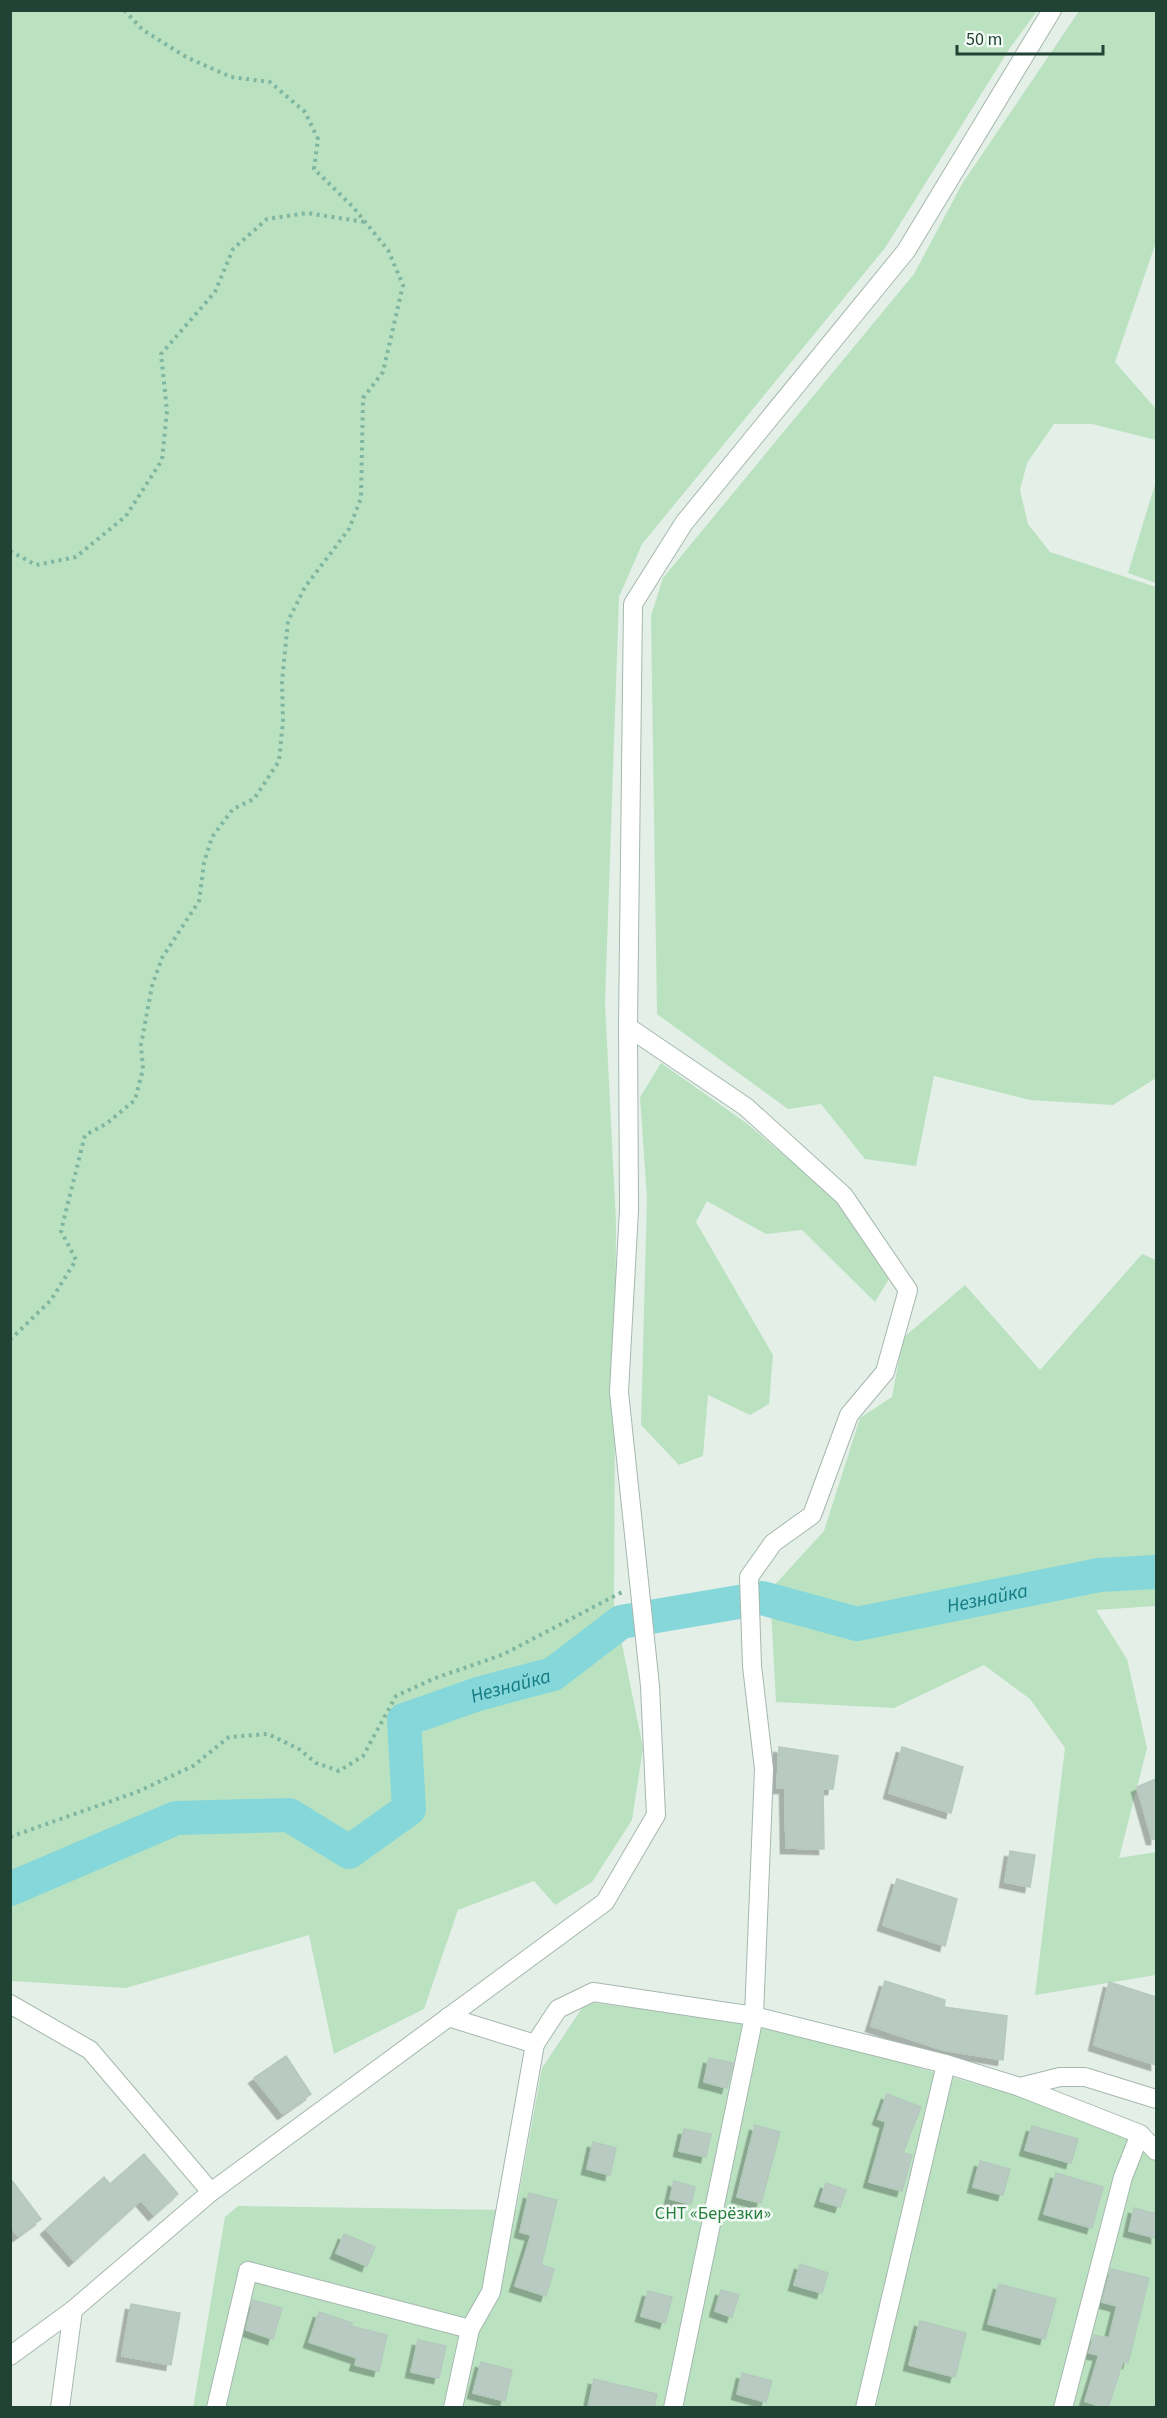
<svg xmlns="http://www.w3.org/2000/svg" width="1167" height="2418" font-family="'Source Sans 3',sans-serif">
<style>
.green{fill:#bae2c0}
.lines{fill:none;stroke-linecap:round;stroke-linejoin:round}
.river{stroke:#86d7da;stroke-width:34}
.building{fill:#b8cac1;stroke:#b5c9be;stroke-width:1.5;filter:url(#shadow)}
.minor-casing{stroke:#a5b8af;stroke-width:20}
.path{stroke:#80b69f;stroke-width:4;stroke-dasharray:3 4.5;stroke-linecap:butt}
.minor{stroke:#fff;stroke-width:18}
.labels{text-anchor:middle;stroke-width:5;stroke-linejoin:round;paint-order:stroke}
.park-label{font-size:18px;fill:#267f3d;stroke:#f5fbf7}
.water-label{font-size:20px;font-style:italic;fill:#137b81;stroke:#f5fbf7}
</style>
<defs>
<filter id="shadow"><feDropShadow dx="-5.5" dy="5.5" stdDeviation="0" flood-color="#0004"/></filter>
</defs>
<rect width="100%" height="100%" fill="#e4efe8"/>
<g class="green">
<polygon points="10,11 1037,11 1010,48 885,248 642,544 619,597 605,1003 616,1222 614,1604 643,1748 632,1820 592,1882 555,1905 534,1881 458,1910 424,2009 334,2054 309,1935 126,1988 11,1981"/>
<polygon points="1079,11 1156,11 1156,242 1115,362 1156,409 1156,440 1092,424 1054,424 1027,463 1020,490 1028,524 1050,552 1156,587 1156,1078 1113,1105 1030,1100 934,1076 916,1166 865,1159 821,1104 788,1109 657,1014 651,616 663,578 914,274 962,184"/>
<polygon points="1156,481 1156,583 1128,573"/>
<polygon points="661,1063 745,1122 830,1194 890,1277 875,1302 802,1230 766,1234 707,1201 696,1222 773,1355 769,1404 750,1415 708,1395 703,1456 679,1465 641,1425 647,1198 640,1097"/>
<polygon points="1142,1254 1156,1260 1156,1606 1096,1610 1127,1659 1147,1748 1119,1858 1156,1852 1156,1975 1035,1995 1065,1748 1030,1699 984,1665 894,1708 776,1702 770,1590 824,1531 860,1418 892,1397 903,1338 965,1285 1040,1370"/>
<polygon points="586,2002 762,2023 1123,2126 1156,2143 1156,2407 193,2408 225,2217 238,2206 516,2210 542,2068"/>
</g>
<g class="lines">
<path class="river" id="s1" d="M10,1889L176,1818L289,1815L349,1852L409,1809L404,1720L478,1694L553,1674L621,1622L762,1598L857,1624L1099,1575L1156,1572"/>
</g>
<g class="building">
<polygon points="779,1747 838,1756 833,1789 823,1789 824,1849 786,1848 785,1788 777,1788"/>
<polygon points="902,1747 963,1767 951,1813 889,1793"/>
<polygon points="1156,1779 1156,1839 1152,1839 1137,1787"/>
<polygon points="1010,1851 1035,1855 1030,1887 1005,1882"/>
<polygon points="897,1879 957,1899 945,1946 883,1925"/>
<polygon points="885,1981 945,2000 944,2007 1007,2016 1003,2060 943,2050 871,2026"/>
<polygon points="1109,1982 1156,1997 1156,2065 1094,2045"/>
<polygon points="286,2056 311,2094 283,2114 254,2078"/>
<polygon points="709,2058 733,2063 727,2088 704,2082"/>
<polygon points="887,2094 921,2107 903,2153 912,2155 902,2191 869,2182 886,2122 878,2119"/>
<polygon points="755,2125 780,2132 761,2203 737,2197"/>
<polygon points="1032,2126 1078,2139 1071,2163 1025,2150"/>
<polygon points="684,2129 711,2134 706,2157 679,2151"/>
<polygon points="593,2142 616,2148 610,2175 587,2169"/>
<polygon points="144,2154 178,2194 154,2215 141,2200 74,2261 46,2229 104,2177 110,2184"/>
<polygon points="980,2161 1010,2169 1003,2195 973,2187"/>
<polygon points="1056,2173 1103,2187 1092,2228 1044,2214"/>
<polygon points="10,2178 41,2219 18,2236 10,2226"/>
<polygon points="674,2181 695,2187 691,2204 670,2199"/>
<polygon points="826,2183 846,2190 840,2207 820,2201"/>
<polygon points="529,2193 557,2200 541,2265 554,2269 546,2296 515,2286 531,2235 520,2232"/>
<polygon points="1134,2208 1156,2214 1156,2238 1129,2231"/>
<polygon points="344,2234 375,2247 367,2266 336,2253"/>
<polygon points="800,2264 828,2273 822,2293 794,2285"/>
<polygon points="1111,2269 1149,2278 1128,2363 1123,2361 1108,2408 1105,2408 1085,2401 1099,2355 1089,2353 1094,2335 1109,2338 1117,2306 1102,2302"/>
<polygon points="999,2284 1056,2299 1045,2339 988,2324"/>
<polygon points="721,2290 739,2295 732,2317 715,2311"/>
<polygon points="648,2291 672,2297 665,2323 641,2316"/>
<polygon points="253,2300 282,2308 273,2339 246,2330"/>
<polygon points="131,2304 180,2313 171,2365 122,2356"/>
<polygon points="319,2312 352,2323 351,2326 387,2335 379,2371 355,2365 357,2358 309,2342"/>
<polygon points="920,2321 966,2333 955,2377 909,2365"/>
<polygon points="418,2340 446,2346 439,2378 411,2372"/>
<polygon points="481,2362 512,2370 505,2401 473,2393"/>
<polygon points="742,2373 772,2381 766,2402 737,2394"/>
<polygon points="594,2379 657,2394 654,2408 588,2408"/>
</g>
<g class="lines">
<defs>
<g id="minor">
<polyline points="628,1027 746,1107 844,1196 908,1290 885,1372 849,1415 812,1515 773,1543 749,1577 752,1666 764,1769 754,2016 673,2408"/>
<polyline points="10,2004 90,2050 211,2192"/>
<polyline points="448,2017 535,2044 558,2009 593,1992 754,2016 946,2064 1020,2087 1140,2134 1156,2151"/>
<polyline points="1020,2087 1060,2077 1085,2077 1156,2099"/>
<polyline points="10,2356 73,2310 211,2192 605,1902 656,1815 650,1686 619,1392 629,1210 628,1027 633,604 684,523 906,251 1052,10"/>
<polyline points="60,2408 73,2310"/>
<polyline points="216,2408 248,2271 470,2329"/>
<polyline points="453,2408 470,2329 491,2292 535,2044"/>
<polyline points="865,2408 946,2064"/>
<polyline points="1063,2408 1123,2177 1140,2134"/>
</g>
</defs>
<use href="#minor" class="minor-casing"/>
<g class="path">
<polyline points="10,551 36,565 76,557 126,516 162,460 167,411 161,354 215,292 233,249 267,219 307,213 365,222"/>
<polyline points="10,1340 51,1300 76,1260 61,1231 85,1135 106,1124 135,1100 143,1069 141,1045 152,986 162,958 199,901 204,863 212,837 233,809 254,799 279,761 283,721 282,682 288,621 305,587 349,529 361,498 363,398 383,372 403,285 388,250 353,207 314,169 318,139 305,112 270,82 231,77 186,57 143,30 124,10"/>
<polyline points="10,1837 137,1792 193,1766 229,1737 268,1734 299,1749 316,1763 339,1771 363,1756 396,1696 433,1679 504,1654 624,1591"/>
</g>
<use href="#minor" class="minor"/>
</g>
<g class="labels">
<g class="park-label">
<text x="713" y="2219">СНТ «Берёзки»</text>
</g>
<g class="water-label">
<text dy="7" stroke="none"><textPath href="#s1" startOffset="1143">Незнайка</textPath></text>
<text dy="7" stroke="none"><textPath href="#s1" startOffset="639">Незнайка</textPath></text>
</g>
</g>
<rect width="1167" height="2418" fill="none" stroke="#204335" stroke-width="24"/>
<path d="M957 45v9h146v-9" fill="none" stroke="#204335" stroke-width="3"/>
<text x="966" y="45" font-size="18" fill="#204335" stroke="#f5fbf7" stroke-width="4.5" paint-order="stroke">50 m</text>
</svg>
